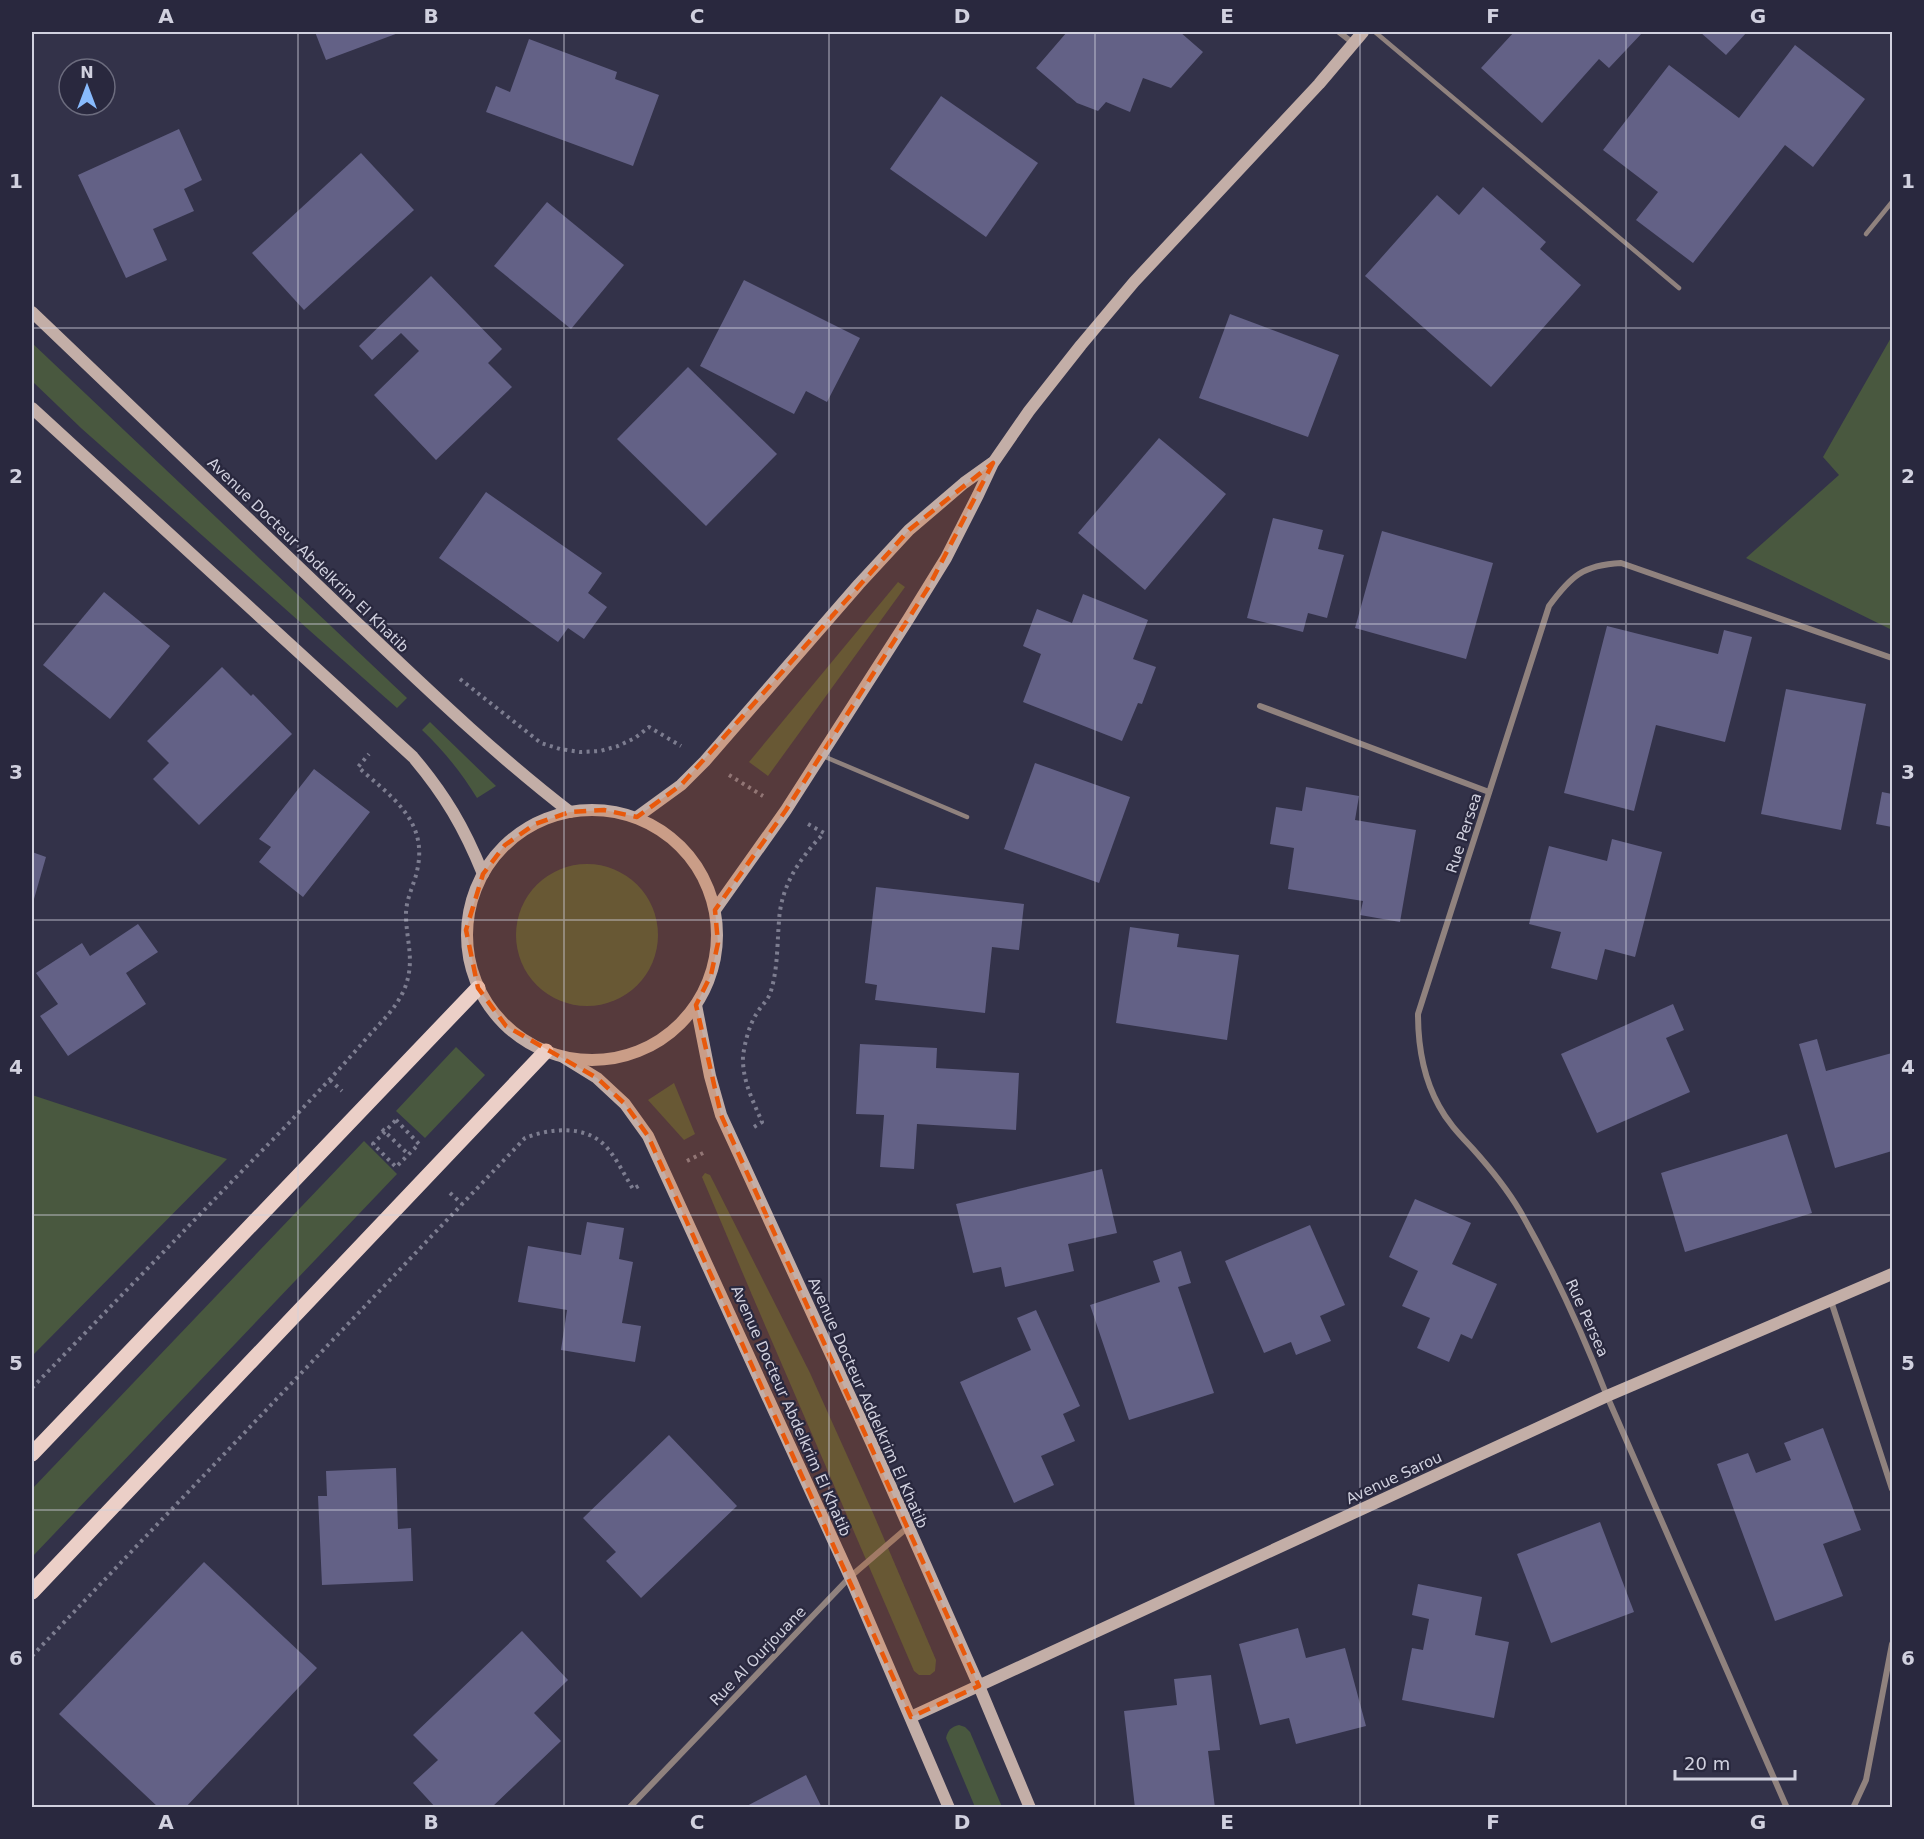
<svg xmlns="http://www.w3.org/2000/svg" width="1924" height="1839" font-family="'DejaVu Sans',sans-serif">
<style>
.green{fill:#49583f}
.building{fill:#636186}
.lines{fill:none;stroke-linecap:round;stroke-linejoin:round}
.path{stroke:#7d7d90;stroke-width:4;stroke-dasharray:3 4.5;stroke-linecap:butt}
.lane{stroke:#90827e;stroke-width:4.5}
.street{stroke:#90827e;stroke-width:6}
.secondary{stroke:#c3aea7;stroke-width:12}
.primary{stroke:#ebcfc7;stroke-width:15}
.marked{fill:#e8590c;fill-opacity:0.2;stroke:#e8590c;stroke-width:4.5;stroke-dasharray:12 8;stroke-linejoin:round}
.grid{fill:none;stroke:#d1d1df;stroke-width:1.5;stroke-opacity:0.55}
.labels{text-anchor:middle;stroke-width:4.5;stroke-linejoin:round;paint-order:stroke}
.street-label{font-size:15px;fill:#d1d1df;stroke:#29283e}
.neatline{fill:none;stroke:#d1d1df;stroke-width:2}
.grid-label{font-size:20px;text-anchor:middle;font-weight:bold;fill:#d1d1df}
</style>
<rect width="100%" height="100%" fill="#333249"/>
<g class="green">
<polygon points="1892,336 1892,630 1746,558 1839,475 1823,457"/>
<polygon points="32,343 407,698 397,708 81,428 32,381"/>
<polygon points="898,582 905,587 768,776 749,762"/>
<path d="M430,722L496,786L477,798C461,772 444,751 422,730Z"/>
<circle cx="587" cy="935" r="71"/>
<polygon points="456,1047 485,1075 425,1138 396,1111"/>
<polygon points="674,1083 695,1134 684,1140 648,1100"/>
<polygon points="32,1095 227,1159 32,1356"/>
<polygon points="364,1141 397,1174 32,1557 32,1489"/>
<polygon points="705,1173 710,1175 810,1373 873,1513 936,1660 935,1671 930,1675 919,1675 914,1671 752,1295 702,1177"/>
<path d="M959,1725L965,1727L970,1732L1002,1807H975L946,1738C948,1730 951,1727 959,1725Z"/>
</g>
<g class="building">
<polygon points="315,32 401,32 326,60"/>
<polygon points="1067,32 1180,32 1203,52 1171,88 1143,78 1130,112 1106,102 1098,111 1077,103 1036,68"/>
<polygon points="1514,32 1643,32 1609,68 1599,59 1542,123 1481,68"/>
<polygon points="1700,32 1747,32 1726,55"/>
<polygon points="529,39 617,72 615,79 659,95 633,166 486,112 496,86 510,92"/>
<polygon points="1795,45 1865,99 1813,167 1785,145 1693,263 1636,220 1658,192 1603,150 1669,65 1739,118"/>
<polygon points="941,96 1038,163 986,237 890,169"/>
<polygon points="179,129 202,180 184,189 194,211 153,229 167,260 126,278 78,175"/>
<polygon points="361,153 414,210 304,310 252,253"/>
<polygon points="1483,187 1546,242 1540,249 1581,285 1491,387 1365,276 1437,195 1459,215"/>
<polygon points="547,202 624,265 571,329 494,266"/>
<polygon points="431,276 502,349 488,363 512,387 436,460 374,395 419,351 401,333 372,360 359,346"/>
<polygon points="744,280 860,338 827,402 806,391 794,414 700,366"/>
<polygon points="1230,314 1339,355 1308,437 1199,398"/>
<polygon points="688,367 777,454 706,526 617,439"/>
<polygon points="1159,438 1226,494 1145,590 1078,533"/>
<polygon points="486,492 602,573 588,593 607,607 584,639 568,628 558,642 439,558"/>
<polygon points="1273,518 1323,530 1318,549 1344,555 1327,618 1308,613 1303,632 1247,618"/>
<polygon points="1382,531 1493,563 1466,659 1355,628"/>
<polygon points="104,592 170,646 110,719 43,665"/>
<polygon points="1083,594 1148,620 1133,659 1156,667 1142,704 1138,703 1122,741 1023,702 1041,654 1023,646 1037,609 1072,623"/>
<polygon points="1607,626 1718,654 1724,630 1752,637 1725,742 1656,725 1634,811 1564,793"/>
<polygon points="222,667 251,696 253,694 292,734 199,825 153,779 169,763 147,741"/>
<polygon points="1786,689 1866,704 1841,830 1761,814"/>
<polygon points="1035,763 1130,797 1099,883 1004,849"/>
<polygon points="314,769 370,812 303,897 259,862 271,847 259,839"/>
<polygon points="1306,787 1359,796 1355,820 1416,830 1400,922 1360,915 1363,901 1288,889 1294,848 1270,844 1276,807 1302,811"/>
<polygon points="1882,792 1892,794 1892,827 1876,824"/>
<polygon points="1612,839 1662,852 1635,957 1605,949 1597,980 1551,968 1561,932 1529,924 1549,846 1607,861"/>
<polygon points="32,852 46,857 32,906"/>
<polygon points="876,887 1024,904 1019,950 992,947 985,1013 875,1000 877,985 865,983"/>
<polygon points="138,924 158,952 126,973 146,1004 68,1056 40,1016 58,1004 36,973 82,943 90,956"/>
<polygon points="1130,927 1179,934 1177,947 1239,955 1227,1040 1116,1023"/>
<polygon points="1673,1004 1684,1030 1666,1038 1690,1092 1597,1133 1561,1054"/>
<polygon points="1817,1039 1826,1071 1892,1053 1892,1151 1835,1168 1799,1044"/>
<polygon points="860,1044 937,1048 936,1068 1019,1073 1016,1130 917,1124 914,1169 880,1167 884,1115 856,1114"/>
<polygon points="1787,1134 1812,1213 1685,1252 1661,1173"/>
<polygon points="1102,1169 1117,1233 1068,1244 1074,1271 1005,1287 1001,1267 973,1273 956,1204"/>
<polygon points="1415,1199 1471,1223 1452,1264 1497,1284 1472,1339 1461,1334 1449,1362 1417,1348 1430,1318 1402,1306 1418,1271 1389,1257"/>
<polygon points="587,1222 624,1228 619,1259 633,1262 622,1323 641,1326 635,1362 561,1350 567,1310 518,1302 528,1246 581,1255"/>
<polygon points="1310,1225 1345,1305 1320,1316 1331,1341 1296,1355 1291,1342 1264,1353 1225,1261"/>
<polygon points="1181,1251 1191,1283 1178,1287 1214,1393 1129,1420 1090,1305 1160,1282 1153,1261"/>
<polygon points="1036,1310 1080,1406 1063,1414 1075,1441 1041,1456 1054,1485 1014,1503 960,1382 1031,1350 1017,1318"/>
<polygon points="1823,1428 1861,1530 1823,1544 1843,1596 1775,1621 1717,1464 1748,1453 1756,1473 1791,1460 1784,1443"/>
<polygon points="669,1435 737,1506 641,1598 606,1561 616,1552 583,1518"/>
<polygon points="396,1468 398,1529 411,1528 413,1581 322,1585 318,1496 327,1496 326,1471"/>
<polygon points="1600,1522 1634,1612 1551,1643 1517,1554"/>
<polygon points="204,1562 317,1668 185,1808 159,1808 59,1714"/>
<polygon points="1418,1584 1482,1597 1475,1635 1509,1642 1494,1718 1402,1700 1412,1648 1423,1650 1429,1619 1412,1615"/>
<polygon points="1298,1628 1306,1658 1345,1648 1366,1726 1296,1744 1289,1718 1260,1725 1239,1644"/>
<polygon points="522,1631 568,1680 534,1713 561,1741 491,1808 481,1808 478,1805 475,1808 436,1808 413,1783 438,1760 413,1735"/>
<polygon points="1211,1675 1220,1750 1208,1751 1215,1808 1135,1808 1124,1711 1177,1705 1174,1679"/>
<polygon points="806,1775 822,1808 743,1808"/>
</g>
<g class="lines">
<g class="path">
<polyline points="460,679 541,743 560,749 580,752 600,751 618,746 635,738 649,727 681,746"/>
<polyline points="729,775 763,796"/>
<polyline points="330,1080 342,1091"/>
<polygon points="396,1120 419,1144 396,1167 373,1144"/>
<path d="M754,1127L762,1122C753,1101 742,1080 743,1056C745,1042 749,1025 757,1013C761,1006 767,1001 770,994C778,970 777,945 779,921C781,885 800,858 824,833L808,824"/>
<polyline points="382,1129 409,1155"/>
<polyline points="687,1161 707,1151"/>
<polyline points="450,1193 462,1204"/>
<path d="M32,1388C117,1300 202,1212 288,1124C314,1096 340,1069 365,1040C379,1024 395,1010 404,990C416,961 406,942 406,914C406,899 414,885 417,871C429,820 390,796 358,767L369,754"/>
<path d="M32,1656L525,1138C551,1128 588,1124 608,1149C618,1161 625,1176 633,1189L640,1185"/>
</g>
<g class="lane">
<polyline points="1375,32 1679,288"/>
<polyline points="1866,234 1892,202"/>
<polyline points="823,756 967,817"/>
</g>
<g class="street">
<polyline points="1339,32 1353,43"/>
<polyline points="1260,706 1489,792"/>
<polyline points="1831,1301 1892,1489"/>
<polyline points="629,1808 850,1577 908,1527"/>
<path d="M1787,1808L1607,1396C1582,1332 1554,1270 1520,1211C1507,1189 1490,1168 1473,1149C1461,1136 1448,1123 1439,1106C1424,1079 1418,1045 1418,1014L1549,606C1571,576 1583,565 1621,563L1892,658"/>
<polyline points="1853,1808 1866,1780 1892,1644"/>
</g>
<g class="secondary">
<path d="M32,312C137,413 243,515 350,616C421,683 492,752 570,812"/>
<path d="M32,408L413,757C445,795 464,827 483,874"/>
<circle cx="592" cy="935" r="125"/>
<polyline points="637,817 681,785 705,761 859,584 909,530 964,483 992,463"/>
<polyline points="715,910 786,810 909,618 946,558 978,495 993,463 1029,411 1081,345 1134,282 1319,84 1363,32"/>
<polyline points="696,1005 710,1076 721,1115 872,1444 979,1686 1030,1808"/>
<polyline points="563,1057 597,1078 625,1104 648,1136 850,1577 949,1808"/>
<polyline points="911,1717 1607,1396 1892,1274"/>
</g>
<g class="primary">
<polyline points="32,1454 478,988"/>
<polyline points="32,1592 546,1051"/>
</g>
</g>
<path class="marked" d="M993,463L928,588L786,810L715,910L718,943L711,975L696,1005L721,1115L979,1686L911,1717L648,1136L625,1104L597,1078L506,1026L478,988L466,930L483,874L505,845L535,824L570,812L604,810L637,817L681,785L909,530Z"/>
<path class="grid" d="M298,32V1808M564,32V1808M829,32V1808M1095,32V1808M1360,32V1808M1626,32V1808M32,328H1892M32,624H1892M32,920H1892M32,1215H1892M32,1510H1892"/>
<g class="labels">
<g class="street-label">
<text transform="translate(308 555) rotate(44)" y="5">Avenue Docteur Abdelkrim El Khatib</text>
<text transform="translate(1464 833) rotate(-72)" y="5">Rue Persea</text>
<text transform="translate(1587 1318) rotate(66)" y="5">Rue Persea</text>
<text transform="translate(868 1403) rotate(66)" y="5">Avenue Docteur Addelkrim El Khatib</text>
<text transform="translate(791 1411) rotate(66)" y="5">Avenue Docteur Abdelkrim El Khatib</text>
<text transform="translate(1394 1478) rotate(-25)" y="5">Avenue Sarou</text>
<text transform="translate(758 1656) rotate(-46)" y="5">Rue Al Ourjouane</text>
</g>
</g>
<rect width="1924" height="1839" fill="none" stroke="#29283e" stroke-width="66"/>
<g transform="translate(87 87)"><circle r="28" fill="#29283e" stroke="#6c6c7e" stroke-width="1.5"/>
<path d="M0-4.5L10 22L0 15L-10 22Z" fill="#88bafc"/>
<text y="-9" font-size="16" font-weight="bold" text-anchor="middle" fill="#d1d1df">N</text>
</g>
<path d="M1675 1770v9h120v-9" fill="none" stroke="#d1d1df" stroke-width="3"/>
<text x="1684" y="1770" font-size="18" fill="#d1d1df" stroke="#29283e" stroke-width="4.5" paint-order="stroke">20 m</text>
<rect x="33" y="33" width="1858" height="1773" class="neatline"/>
<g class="grid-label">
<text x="166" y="23">A</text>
<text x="431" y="23">B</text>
<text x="697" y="23">C</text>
<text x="962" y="23">D</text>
<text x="1227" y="23">E</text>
<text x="1493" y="23">F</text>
<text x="1758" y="23">G</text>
<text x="16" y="188">1</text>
<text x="1908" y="188">1</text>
<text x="16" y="483">2</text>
<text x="1908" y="483">2</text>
<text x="16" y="779">3</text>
<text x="1908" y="779">3</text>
<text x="16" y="1074">4</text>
<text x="1908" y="1074">4</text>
<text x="16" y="1370">5</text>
<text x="1908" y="1370">5</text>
<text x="16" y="1665">6</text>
<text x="1908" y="1665">6</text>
<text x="166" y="1829">A</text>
<text x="431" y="1829">B</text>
<text x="697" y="1829">C</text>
<text x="962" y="1829">D</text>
<text x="1227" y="1829">E</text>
<text x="1493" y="1829">F</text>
<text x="1758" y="1829">G</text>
</g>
</svg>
